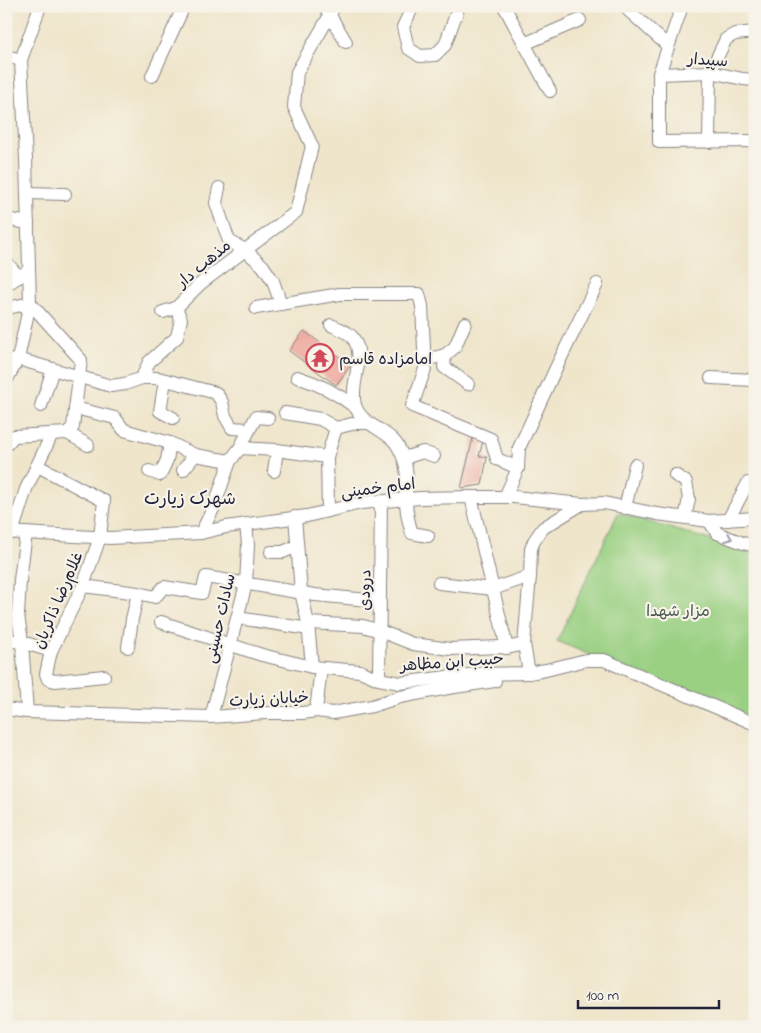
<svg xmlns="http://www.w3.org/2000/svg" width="761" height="1033" font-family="'Indie Flower','Playpen Sans Arabic',sans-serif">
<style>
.green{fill:#9ad082;stroke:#5e795e}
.building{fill:#ec9c91}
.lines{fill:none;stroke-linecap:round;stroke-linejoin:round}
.minor-casing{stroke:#888483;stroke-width:14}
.minor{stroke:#fff;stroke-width:12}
.oneway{stroke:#9c9ca7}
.labels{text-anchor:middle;stroke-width:4.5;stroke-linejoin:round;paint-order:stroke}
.street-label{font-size:16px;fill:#22223b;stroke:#f7f3e8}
.poi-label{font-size:16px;fill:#22223b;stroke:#f7f3e8;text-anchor:start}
.park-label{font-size:16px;fill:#465650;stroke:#f7f3e8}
.neighbourhood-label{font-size:18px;fill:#22223b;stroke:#f7f3e8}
</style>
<rect width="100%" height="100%" fill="#f7f3e8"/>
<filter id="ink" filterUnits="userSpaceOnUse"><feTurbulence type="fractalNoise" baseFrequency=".02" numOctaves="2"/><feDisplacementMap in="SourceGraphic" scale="10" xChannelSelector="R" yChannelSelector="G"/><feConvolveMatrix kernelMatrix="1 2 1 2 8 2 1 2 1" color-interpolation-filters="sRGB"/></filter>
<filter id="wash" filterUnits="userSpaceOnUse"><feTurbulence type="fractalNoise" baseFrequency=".0096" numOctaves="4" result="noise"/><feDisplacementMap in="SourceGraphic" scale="20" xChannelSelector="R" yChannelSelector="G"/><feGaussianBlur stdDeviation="1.12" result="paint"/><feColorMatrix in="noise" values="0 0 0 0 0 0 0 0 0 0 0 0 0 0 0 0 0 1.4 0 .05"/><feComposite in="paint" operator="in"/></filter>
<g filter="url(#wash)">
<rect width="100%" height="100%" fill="#efe5cb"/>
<polygon class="green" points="618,513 755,553 755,725 557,641"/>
<g id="blocks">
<g class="building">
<polygon points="304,331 351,365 336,385 289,351"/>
<polygon points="473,438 483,441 479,456 487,457 482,485 461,488"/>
</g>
</g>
</g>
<g filter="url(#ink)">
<use href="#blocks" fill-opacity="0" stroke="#888483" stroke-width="1"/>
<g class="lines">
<defs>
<g id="minor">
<polyline points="324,6 346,42"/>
<polyline points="413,6 403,27 408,48 420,56 435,55 445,45 459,6"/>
<polyline points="504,6 550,91"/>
<polyline points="682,6 659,74 659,142 755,141"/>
<polyline points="628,10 668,46"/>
<polyline points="524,44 580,20"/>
<polyline points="6,56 21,60"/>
<polyline points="659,74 710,72 743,79 755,80"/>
<polyline points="152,76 184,6"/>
<polyline points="709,142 710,72 726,39 735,34 755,32"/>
<polyline points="219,188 216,203 229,241 245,250 263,266 273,281 281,304"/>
<polyline points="27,193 65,194"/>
<polyline points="6,219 28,223"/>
<polyline points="6,262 19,277"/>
<polyline points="6,285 29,270"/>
<polyline points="6,307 8,308 30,303"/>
<polyline points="256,308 340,294 419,294 422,306 425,369 412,406 491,439 497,459 518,468"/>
<polyline points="163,312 176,308"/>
<path d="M331,325C338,328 349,332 353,338C367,358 349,383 355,405C361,424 382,428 394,441C398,445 401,452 403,457C409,471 406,485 406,499C406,511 408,521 412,533L428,536"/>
<polyline points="445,355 444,367 468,384"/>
<polyline points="425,360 445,355 455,347 465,323"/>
<polyline points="6,362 18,359 111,386 125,384 142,378 158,378 216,393 222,402 225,416 232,428 249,429"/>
<path d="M297,377C320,384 337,393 355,407"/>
<polyline points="142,378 149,362 177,337 181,319 176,308 200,284 296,212 312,146 294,107 297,72 330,15 334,6"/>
<polyline points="711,378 755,380"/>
<polyline points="165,380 160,411 173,418"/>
<polyline points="6,381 18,359 30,303 26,159 21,60 40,6"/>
<polyline points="41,406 53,369"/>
<polyline points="75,408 115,418 124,430 170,443 195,455 230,461"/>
<polyline points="285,413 320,419 336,428"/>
<polyline points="67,433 88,445"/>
<polyline points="6,445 14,436 67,433 73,427 81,360 30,303"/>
<polyline points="240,448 277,450 327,457"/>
<polyline points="404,458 423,452 434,456"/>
<polyline points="38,466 104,501 100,537 83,586 51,651 46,674 48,679 55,681 104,676"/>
<polyline points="183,470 195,455"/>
<polyline points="149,471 160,475 167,460 170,443"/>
<polyline points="274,471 277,450"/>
<polyline points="675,475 686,482 689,499 685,518"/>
<polyline points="471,497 507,648"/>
<polyline points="505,497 518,468 519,448 555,370 597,284"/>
<polyline points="625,508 635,465"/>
<polyline points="328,511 327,457 336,428 356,423 367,423"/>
<polyline points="295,517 301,592 308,623 312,667"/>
<polyline points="728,520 748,483"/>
<polyline points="709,521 717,533 743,543 755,546"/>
<polyline points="6,532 110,538 201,533 226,527 307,516 361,503 420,498 471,497 514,497 582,504 604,503 657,514 709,521 755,518"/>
<polyline points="12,533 26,489 52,434"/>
<polyline points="26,533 20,580 18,615 22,642 27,712"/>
<polyline points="201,533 214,507 230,461 240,448 256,417 268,418"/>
<polyline points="271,552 283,552 297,546"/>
<polyline points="439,583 493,589 530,576"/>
<polyline points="83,586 138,593 155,597 164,587 202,593 206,577 315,595 379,601"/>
<polyline points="238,618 309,629"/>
<polyline points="161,622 262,655 312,667 360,671 379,679 400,683 447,677 479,674 529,673 546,670 586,660 604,660 755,724"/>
<polyline points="308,623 363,626 380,631 413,644 450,649 500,647 507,648 524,644"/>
<polyline points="6,640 22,642 51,651"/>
<polyline points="128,647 132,619 138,593"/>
<polyline points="529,673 524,644 530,576 531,549 534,541 543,528 582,504"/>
<polyline points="379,679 381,502"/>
<polyline points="6,709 27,712 211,717 264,713 303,713 316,711 333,713 372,706 400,697 448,688 495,681"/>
<polyline points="316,711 321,668"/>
<polyline points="211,717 246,584 248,545 246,524"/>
</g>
</defs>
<use href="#minor" class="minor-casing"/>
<use href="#minor" class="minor"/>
</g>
<defs><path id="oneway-chevron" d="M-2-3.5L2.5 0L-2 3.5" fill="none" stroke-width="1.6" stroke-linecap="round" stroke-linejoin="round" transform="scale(1.25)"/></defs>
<use class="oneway" href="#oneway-chevron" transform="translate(729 538) rotate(22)"/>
</g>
<defs>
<symbol id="temple-ring" viewBox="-11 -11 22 22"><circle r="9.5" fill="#f7f3e8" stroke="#d1495b" stroke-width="1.5"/><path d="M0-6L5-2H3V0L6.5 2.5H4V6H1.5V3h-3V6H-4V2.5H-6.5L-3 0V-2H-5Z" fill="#d1495b"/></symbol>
</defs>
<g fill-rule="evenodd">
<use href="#temple-ring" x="304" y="342" width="32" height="32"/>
</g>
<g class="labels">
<g class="street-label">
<text transform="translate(708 59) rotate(4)" y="6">سپیدار</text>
<text transform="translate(203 263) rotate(-40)" y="6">مذهب دار</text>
<text transform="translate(378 487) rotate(-7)" y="6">امام خمینی</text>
<text transform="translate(364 590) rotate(-89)" y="6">درودی</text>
<text transform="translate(57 600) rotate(-67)" y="6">غلام‌رضا ذاکریان</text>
<text transform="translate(219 618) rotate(-77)" y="6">سادات حسینی</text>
<text transform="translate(452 661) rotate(-4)" y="6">حبیب ابن مظاهر</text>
<text transform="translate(269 698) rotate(-3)" y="6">خیابان زیارت</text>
</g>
<g class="poi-label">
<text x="339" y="364">امامزاده قاسم</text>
</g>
<g class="park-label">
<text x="678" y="616">مزار شهدا</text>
</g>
<g class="neighbourhood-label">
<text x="190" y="504">شهرک زیارت</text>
</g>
</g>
<rect width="761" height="1033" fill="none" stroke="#f7f3e8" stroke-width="25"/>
<path d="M578 1000v8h141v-8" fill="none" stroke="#22223b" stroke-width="2.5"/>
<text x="586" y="1000" font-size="15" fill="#22223b" stroke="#f7f3e8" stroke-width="4" paint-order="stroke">100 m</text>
</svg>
